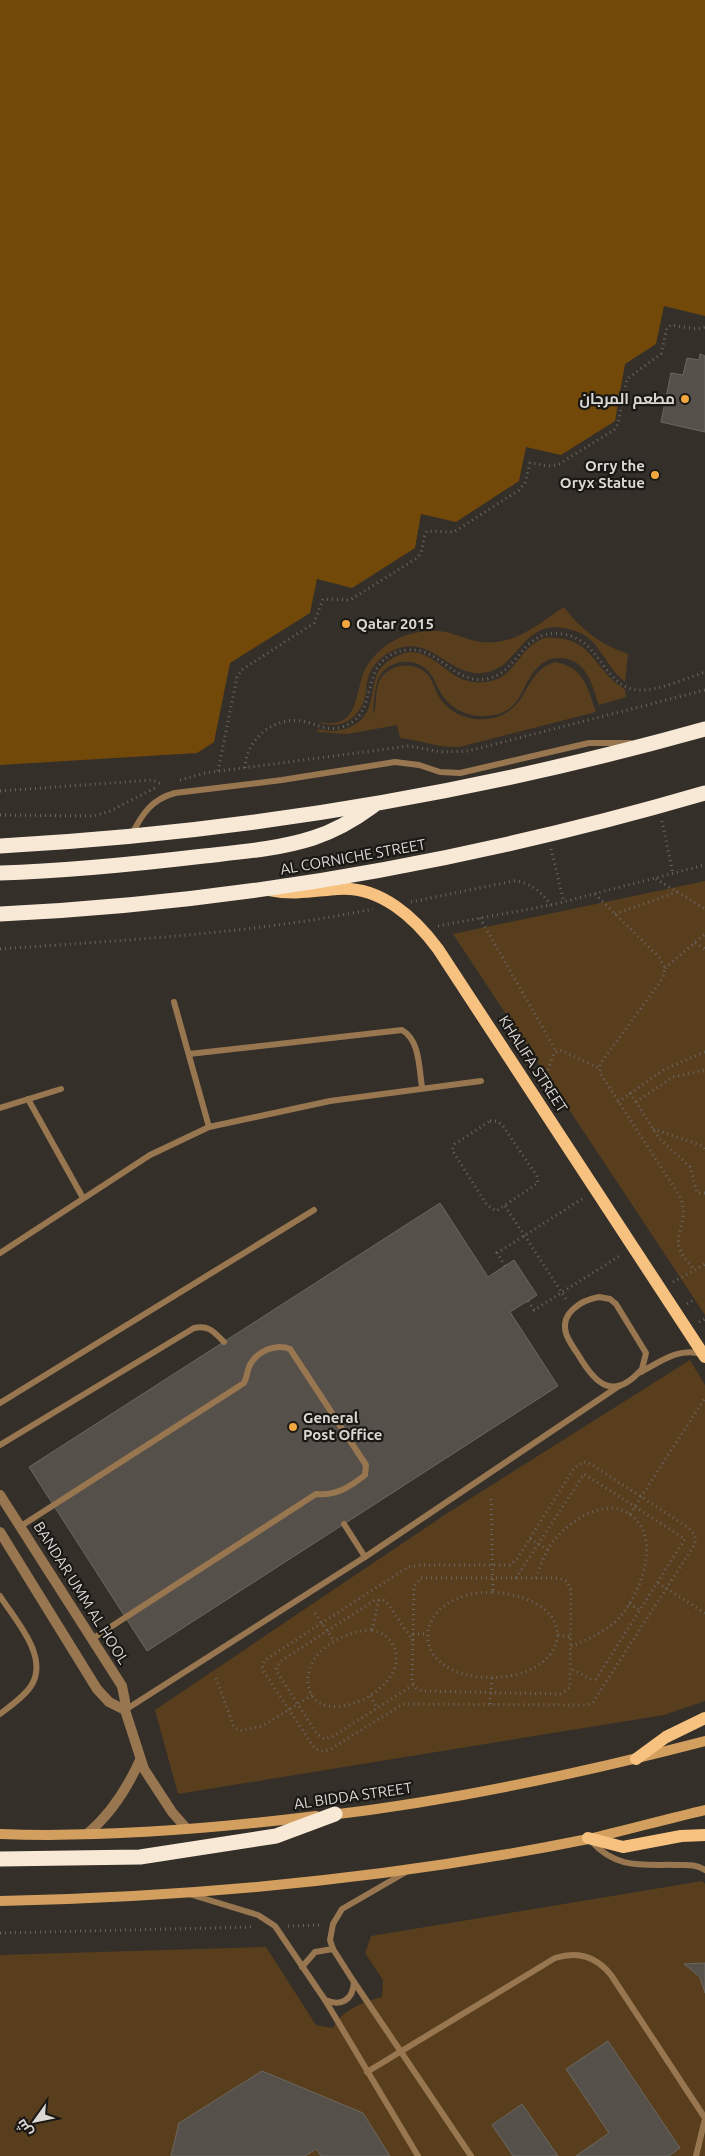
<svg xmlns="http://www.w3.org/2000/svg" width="705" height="2156" font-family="Ubuntu,Cairo,sans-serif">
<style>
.green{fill:#583e1d}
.water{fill:#73490a}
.building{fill:#56504a;stroke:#6d6760}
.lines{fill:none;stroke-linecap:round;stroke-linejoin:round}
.path{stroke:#6b6661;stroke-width:3;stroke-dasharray:1 4;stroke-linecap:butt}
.lane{stroke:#987750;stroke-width:6}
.street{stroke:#987750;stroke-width:10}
.secondary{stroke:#d39f5f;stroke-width:10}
.primary{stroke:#f7c180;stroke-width:12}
.highway{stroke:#f8e8d6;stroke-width:15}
.poi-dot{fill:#f1a640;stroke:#1a1815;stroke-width:2}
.labels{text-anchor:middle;stroke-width:4.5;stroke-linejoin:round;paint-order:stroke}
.poi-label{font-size:15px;font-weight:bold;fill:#dbd8d4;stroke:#1a1815;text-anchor:end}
.street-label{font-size:15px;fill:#dbd8d4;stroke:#1a1815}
</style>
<rect width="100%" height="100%" fill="#342f29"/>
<g class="green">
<path d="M564,607C581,630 601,645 628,654L625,682C604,666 600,637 572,630C521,615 521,669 483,673C448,677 431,632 392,651C382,656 373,664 369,675C366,682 367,690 365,697C359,721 337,731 315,721C357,732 354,700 363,674C367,662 380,649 390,643C408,632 433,627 453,634C468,639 480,644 497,642C522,639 544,620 564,607Z"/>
<path d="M545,638C593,634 592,670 625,689L626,697L599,705C595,694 592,682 586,673C576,655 550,653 537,668C519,687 523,715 484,716C464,717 446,705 438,688C435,682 433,676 428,671C415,657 389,659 379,677C374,688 374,703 373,715C378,703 374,689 381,678C391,663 415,661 427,674C433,680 434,688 438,695C448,714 472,723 493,718C531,709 522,672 555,662C585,668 587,687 596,712L459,747C439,748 420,740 400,738L397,725L348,734L317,732L318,729C337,734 361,729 369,707C376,688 370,671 393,658C430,637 442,680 475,682C518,685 514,648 545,638Z"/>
<polygon points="705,881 705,1315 453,934"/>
<polygon points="690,1360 705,1385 705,1701 664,1715 178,1794 155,1710 446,1514"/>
<path d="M702,1881L705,1884V2156H0V1955L266,1947L316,2025L333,2028C340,2011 365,2001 382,1997L383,1980L365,1953L371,1936Z"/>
</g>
<polygon class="water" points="0,0 705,0 705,316 664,306 656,344 625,364 615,421 561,455 526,447 519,481 456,522 421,514 415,548 352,588 317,579 310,613 230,663 214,742 197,753 0,765"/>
<g class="building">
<polygon points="700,354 705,356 705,432 661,422 671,373 683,375 687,358 699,360"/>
<polygon points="440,1203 488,1277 514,1260 537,1295 510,1312 558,1386 147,1651 29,1467"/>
<polygon points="705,1963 705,1993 700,1977 684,1964"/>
<polygon points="608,2041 680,2148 669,2156 576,2156 609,2133 566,2069"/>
<polygon points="262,2071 363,2113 390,2156 321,2156 316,2149 305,2156 171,2156 179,2123"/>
<polygon points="522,2104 558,2156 513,2156 492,2125"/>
</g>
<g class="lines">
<g class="path">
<path d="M245,768C246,740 272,717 301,721C315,723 327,732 342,727C383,715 355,656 407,650C440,647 453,684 486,679C521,673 521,625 567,635C601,642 604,688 639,690C658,691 687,678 705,672"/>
<path d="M218,771L237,677L243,669L314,623L323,599L350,600L417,558C425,550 421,539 427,531L454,532L519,490L525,483L530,463L551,466L559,464L614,430L618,424L627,379L661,354L667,328L671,325L697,329L705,327"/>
<polyline points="180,780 205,773 409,746 441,752 468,751 705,690"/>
<polyline points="0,791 153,780 163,785"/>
<polyline points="0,815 94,816 110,811 157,787"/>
<polyline points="662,821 673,874"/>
<polyline points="551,849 564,902"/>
<polyline points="656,879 705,909"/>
<path d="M595,894L659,957L665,968L663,978L600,1064V1073L679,1195C691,1218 673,1234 680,1250C683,1257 690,1264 694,1270"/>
<path d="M411,902L514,881C531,882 541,892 551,905"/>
<polyline points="615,914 677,892"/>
<polyline points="480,918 556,1051"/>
<polyline points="438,926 551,905 705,865"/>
<polyline points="695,943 705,949"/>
<path d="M0,949C124,940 251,934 373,909"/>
<polyline points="665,968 705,934"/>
<polyline points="543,1084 554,1053 560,1050 599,1068"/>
<polyline points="630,1093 659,1138 690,1167 697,1193 705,1193"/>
<polyline points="618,1102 665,1069 705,1052"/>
<polyline points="636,1102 673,1077 705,1070"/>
<polygon points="490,1121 497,1121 503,1126 537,1176 538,1183 496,1211 487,1205 452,1150 455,1144"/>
<polyline points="653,1129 703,1146 705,1150"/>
<polyline points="505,1206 568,1302"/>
<polyline points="505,1266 497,1253 585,1197"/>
<polyline points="673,1282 705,1264"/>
<polyline points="528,1301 534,1310 621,1255"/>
<polyline points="687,1304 695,1299"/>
<polyline points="699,1322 705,1319"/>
<polygon points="584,1462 591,1464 689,1528 695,1535 695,1544 593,1702 587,1705 403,1704 329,1750 322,1751 315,1749 264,1672 262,1666 265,1660 408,1567 422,1565 510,1565 517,1559 574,1468"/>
<polyline points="491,1499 493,1592"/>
<polyline points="630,1514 705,1398"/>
<polyline points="530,1539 548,1550"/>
<polygon points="421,1578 559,1578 567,1581 571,1590 570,1688 560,1694 423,1691 416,1688 412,1682 414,1586"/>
<polyline points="516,1578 584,1474 685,1539 596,1679 591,1679 571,1669"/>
<path d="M536,1578C540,1566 545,1553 552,1543C569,1520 611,1492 636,1520C661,1546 637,1602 614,1623C601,1633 586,1641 571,1646"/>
<polyline points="658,1583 705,1613"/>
<path d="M493,1592C591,1600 569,1685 480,1677C403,1669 414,1592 493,1592Z"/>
<polyline points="629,1604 640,1610"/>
<polyline points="315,1613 334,1641"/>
<path d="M372,1630C381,1632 389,1637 393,1645C416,1689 313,1736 308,1683C305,1651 346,1630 372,1630Z"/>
<polyline points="372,1630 379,1599"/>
<polyline points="413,1634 427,1634"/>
<polyline points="558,1635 571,1637"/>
<polyline points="413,1641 388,1604 383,1600 375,1600 281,1661 276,1667 277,1672 317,1734 324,1739 332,1737 413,1685"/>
<polyline points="216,1678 234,1727 240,1731 263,1726 312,1695"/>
<polyline points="370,1696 377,1708"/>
<polyline points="490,1704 492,1677"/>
<polyline points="288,1926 322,1925"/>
<polyline points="0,1933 255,1927"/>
</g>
<g class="lane">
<path d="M132,834C142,814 152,799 175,793L282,780L395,762L419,765L440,772L460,773L589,743H630"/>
<polyline points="174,1002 209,1127"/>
<path d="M189,1054L402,1030C420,1040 419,1069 422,1087"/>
<polyline points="28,1099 83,1198"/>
<polyline points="0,1108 61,1089"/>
<polyline points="0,1253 150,1155 209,1127 330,1101 481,1081"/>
<path d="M599,1297L610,1299L616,1304L646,1353L642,1369C614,1401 596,1385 579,1356C575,1350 570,1343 567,1336C558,1314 581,1300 599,1297Z"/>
<path d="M641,1372C660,1362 679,1347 701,1354"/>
<polyline points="0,1403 314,1210"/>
<path d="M0,1445L194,1328C209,1325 214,1332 224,1342"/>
<polyline points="344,1524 365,1557"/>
<path d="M21,1526L244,1383C247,1377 247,1372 249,1367C256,1351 276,1343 290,1349L366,1465L365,1475C350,1487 336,1496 316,1494L92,1639"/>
<path d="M0,1596C15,1620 50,1657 31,1686C24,1697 10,1706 0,1714"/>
<polyline points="125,1710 365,1557 619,1386"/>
<path d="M591,1841C617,1870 643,1864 678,1865C688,1865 696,1864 705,1870"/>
<polyline points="406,1872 342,1909 333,1924 330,1940 333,1949 354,1982 471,2156"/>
<polyline points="189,1894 258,1915 275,1926 325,2000 418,2156"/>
<polyline points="302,1967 315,1952 333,1949"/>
<path d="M325,2000C341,2007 353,2000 354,1982"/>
<path d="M367,2072L555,1958C578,1951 596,1956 611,1975L705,2118"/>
<polyline points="696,2156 705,2119"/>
</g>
<g class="street">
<polyline points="0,1495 122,1686 125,1701 125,1710 144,1769 172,1812 187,1829"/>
<polyline points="0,1532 97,1689 109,1702 125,1710"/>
<path d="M87,1834C111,1814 127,1789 140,1760"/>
</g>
<g class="secondary">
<path d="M330,1815C457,1800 582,1773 705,1741"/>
<path d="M0,1834C105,1838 211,1829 316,1816"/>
<path d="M0,1901C197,1897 395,1878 588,1839C627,1830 666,1819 705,1810"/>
</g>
<g class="primary">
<path d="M269,890C294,895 313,891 337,889C380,885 415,918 438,949L705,1357"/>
<polyline points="636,1759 666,1737 705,1718"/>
<polyline points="588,1838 623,1847 681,1836 705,1835"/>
</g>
<g class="highway">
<path d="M0,846C241,833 473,794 705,729"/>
<path d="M0,873C68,871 136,864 204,856C240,852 279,849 313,838C335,831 354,820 373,806"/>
<path d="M0,914C240,903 475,860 705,793"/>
<polyline points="0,1859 140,1857 276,1836 335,1814"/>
</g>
</g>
<g class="poi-dot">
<circle cx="685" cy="399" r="5"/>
<circle cx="655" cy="475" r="5"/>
<circle cx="346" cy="624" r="5"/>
<circle cx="293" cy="1427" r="5"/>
</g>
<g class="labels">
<g class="poi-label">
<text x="675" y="404">مطعم المرجان</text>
<text x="645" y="471">Orry the<tspan x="645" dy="17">Oryx Statue</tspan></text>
<text x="356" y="629" text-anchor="start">Qatar 2015</text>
<text x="303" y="1423" text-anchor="start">General<tspan x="303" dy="17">Post Office</tspan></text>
</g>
<g class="street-label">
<text transform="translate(353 857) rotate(-10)" y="5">AL CORNICHE STREET</text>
<text transform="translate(533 1064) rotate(57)" y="5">KHALIFA STREET</text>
<text transform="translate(81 1593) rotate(58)" y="5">BANDAR UMM AL HOOL</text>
<text transform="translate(353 1796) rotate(-8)" y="5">AL BIDDA STREET</text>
</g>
</g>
<g transform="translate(35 2121) rotate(237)" stroke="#1a1815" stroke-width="4" paint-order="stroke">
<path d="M0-4L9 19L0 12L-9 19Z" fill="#dbd8d4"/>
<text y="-8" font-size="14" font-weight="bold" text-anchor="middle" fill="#dbd8d4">ش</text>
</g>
</svg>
